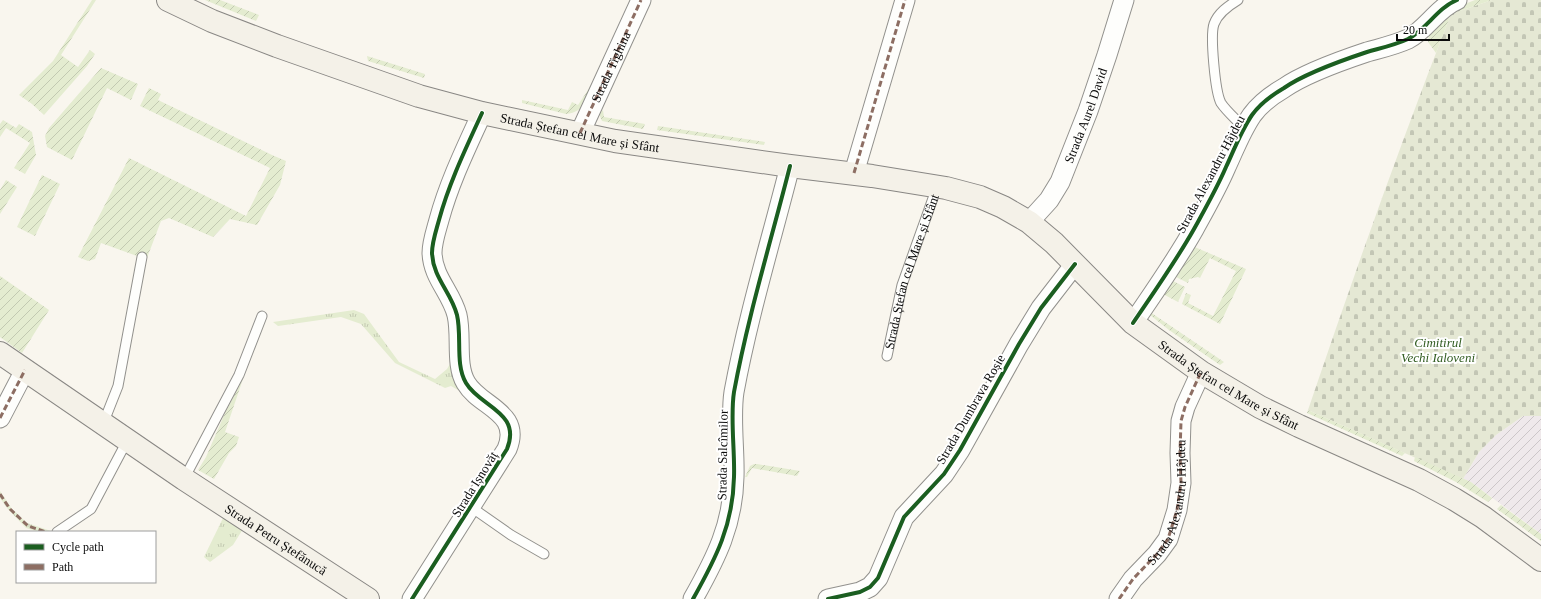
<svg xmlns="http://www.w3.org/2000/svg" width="1541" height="599" font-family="'Times New Roman',serif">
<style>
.industrial{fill:url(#industrial-furrows)}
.grass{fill:url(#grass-tufts)}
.cemetery{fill:url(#cemetery-stones)}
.garden{fill:url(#garden-furrows)}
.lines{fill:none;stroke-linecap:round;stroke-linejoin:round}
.service-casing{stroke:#92918d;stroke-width:11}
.minor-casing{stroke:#92918d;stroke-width:21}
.secondary-casing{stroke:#898784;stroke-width:24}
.service{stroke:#fefefc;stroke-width:9}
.minor{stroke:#fefefc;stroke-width:19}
.secondary{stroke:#f4f1e8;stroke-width:22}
.quiet{stroke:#8d6e63;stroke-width:3;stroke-dasharray:6 3;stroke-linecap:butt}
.cycleway-casing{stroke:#fff;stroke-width:6}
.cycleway{stroke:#1b5e20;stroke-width:4}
.labels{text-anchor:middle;stroke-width:4;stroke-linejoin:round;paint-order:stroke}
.street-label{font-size:13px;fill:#0b0b0b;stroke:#fff}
.park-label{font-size:13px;font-style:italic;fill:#315c21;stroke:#fff}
</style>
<defs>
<pattern id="industrial-furrows" width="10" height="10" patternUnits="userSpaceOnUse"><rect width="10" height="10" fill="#efe9eb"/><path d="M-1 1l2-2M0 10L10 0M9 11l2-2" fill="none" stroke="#ccc6c8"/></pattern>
<pattern id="grass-tufts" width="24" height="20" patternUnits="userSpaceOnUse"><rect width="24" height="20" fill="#e4ecd0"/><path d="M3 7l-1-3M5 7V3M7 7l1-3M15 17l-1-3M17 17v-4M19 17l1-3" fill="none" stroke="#c2c9b1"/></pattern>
<pattern id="cemetery-stones" width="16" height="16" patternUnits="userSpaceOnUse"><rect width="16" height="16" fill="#e5e8d4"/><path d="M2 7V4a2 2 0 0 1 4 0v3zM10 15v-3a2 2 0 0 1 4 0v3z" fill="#c3c6b5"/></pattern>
<pattern id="garden-furrows" width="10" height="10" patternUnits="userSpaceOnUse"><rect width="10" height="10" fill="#e4ecd0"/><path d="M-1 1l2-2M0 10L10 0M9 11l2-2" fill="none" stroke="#c2c9b1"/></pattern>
</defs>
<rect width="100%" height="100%" fill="#f9f6ee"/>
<polygon class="industrial" points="1523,416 1541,416 1541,534 1471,482 1463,479 1479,452 1496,435"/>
<g class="grass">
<polygon points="354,310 364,314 399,362 435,379 447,369 454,357 465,394 451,386 445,388 395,363 361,324 341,317 278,326 273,322"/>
<polygon points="0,491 12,509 27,523 51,531 39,532 26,528 7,508 0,498"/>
<polygon points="224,516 243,529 233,545 210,562 204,557"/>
</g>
<path class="cemetery" d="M1492,0H1541V416H1523L1496,435L1479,452L1463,479L1308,410C1353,277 1400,145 1451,14Z"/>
<g class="garden">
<polygon points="92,0 96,0 61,55 78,67 90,50 95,54 87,66 44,115 32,104 19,95 53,61"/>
<polygon points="205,0 220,0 259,15 256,21"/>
<polygon points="1475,0 1492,0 1451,14 1436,53 1428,42 1429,34 1452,9"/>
<polygon points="367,56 425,74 424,78 368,61"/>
<polygon points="101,68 138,84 131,100 107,88 72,160 47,147 45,136 49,128"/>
<path d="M594,81C588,97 586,112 566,114L522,103V100L568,110L572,102L578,105Z"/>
<polygon points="149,88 161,94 158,100 272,155 286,161 280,185 257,225 230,219 213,237 169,218 161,221 147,258 137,256 101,243 95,259 88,261 78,257 129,158 246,216 270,168 140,106"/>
<polygon points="603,110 604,117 645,124 643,129 602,121 599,114"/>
<polygon points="3,120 16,128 19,124 32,132 36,155 25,174 14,168 30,143 6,128 0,137 0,124"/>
<polygon points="658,126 765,142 764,145 657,130"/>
<polygon points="42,175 60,184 35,236 17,227"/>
<polygon points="6,180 17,187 0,214 0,190"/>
<polygon points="1190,245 1246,269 1220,324 1182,304 1186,293 1191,295 1188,303 1213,316 1236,271 1210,258 1200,278 1198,277 1189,279 1188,283 1172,275"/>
<polygon points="0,276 49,310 22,353 0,337"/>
<polygon points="1169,279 1185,287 1178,302 1161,293"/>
<polygon points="1150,312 1224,362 1220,365 1169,330 1150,315"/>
<polygon points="243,379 225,432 239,437 236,446 229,453 214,479 198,470 206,457 225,413"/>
<polygon points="1308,410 1405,453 1402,456 1307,413"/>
<polygon points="1415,457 1471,482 1492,498 1488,502 1456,482 1414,461"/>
<polygon points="754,464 757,464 800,471 797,476 752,468 747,477 745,477 750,466"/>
<polygon points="1501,505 1541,534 1541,541 1497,509"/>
</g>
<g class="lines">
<defs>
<g id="service">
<path d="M1238,0C1228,6 1218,13 1214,24C1210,35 1215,92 1221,103C1227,112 1237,120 1244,128"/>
<path id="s1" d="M887,356L902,285L937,187"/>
<polyline points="103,424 118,386 142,257"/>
<polyline points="184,479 239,375 262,316"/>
<polyline points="471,507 511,535 544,554"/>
<polyline points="57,532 91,509 127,441"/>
</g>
<g id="minor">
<polyline points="580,133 641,0"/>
<polyline points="854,173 905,0"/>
<path id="s2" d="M1029,222L1049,200L1060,182L1088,111L1107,55L1124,0"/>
<path d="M1133,323C1154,292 1176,261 1194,229C1205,209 1217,188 1226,167C1234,150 1241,131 1252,115C1260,104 1272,95 1284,88C1304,74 1343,60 1367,52C1381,48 1395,45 1408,39C1427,29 1437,8 1457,0"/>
<polyline points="0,418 25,370"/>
<path d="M412,599L507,449C522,412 480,407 466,383C455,365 462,336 457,315C451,292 433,278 432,253C432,242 436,231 439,220C449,183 466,148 482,113"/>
<path d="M693,599C716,558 733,525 734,477C735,451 730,417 734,392C748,316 771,241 790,166"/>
<polyline points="828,599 860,592 870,587 878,578 904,517 944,474 960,450 1019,344 1041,308 1075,264"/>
<path id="s3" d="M1119,599L1133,579L1157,554L1168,539L1177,510L1181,483L1180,453L1181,421L1185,407L1201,372"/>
</g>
<g id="secondary">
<path id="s4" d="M168,0L212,21L277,46L419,96L482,113L615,141L790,166L872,176L946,188L980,197L1003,207L1029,222L1054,243L1133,323L1201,372L1260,407L1299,426L1419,480L1454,499L1483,517L1541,560"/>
<path id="s5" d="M0,353L184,479L368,599"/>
</g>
</defs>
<use href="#service" class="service-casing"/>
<use href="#minor" class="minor-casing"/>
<use href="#secondary" class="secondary-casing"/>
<use href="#service" class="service"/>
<use href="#minor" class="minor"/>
<use href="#secondary" class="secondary"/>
<g class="quiet">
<path id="s6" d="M580,133L641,0"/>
<polyline points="854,173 905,0"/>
<polyline points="0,418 25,370"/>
<polyline points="0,494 10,509 28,526 46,532"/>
<polyline points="1119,599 1133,579 1157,554 1168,539 1177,510 1181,483 1180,453 1181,421 1185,407 1201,372"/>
</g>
<defs>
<g id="cycleway">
<path d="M1133,323C1154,292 1176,261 1194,229C1205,209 1217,188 1226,167C1234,150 1241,131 1252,115C1260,104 1272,95 1284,88C1304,74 1343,60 1367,52C1381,48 1395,45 1408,39C1427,29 1437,8 1457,0"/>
<path d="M412,599L507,449C522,412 480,407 466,383C455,365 462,336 457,315C451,292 433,278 432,253C432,242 436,231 439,220C449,183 466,148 482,113"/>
<path d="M693,599C716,558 733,525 734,477C735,451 730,417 734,392C748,316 771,241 790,166"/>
<polyline points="828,599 860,592 870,587 878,578 904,517 944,474 960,450 1019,344 1041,308 1075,264"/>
</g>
</defs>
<use href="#cycleway" class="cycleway-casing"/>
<use href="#cycleway" class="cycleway"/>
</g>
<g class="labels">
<g class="street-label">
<text dy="5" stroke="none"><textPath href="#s6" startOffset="73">Strada Tighina</textPath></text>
<text dy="5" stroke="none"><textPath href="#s2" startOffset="122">Strada Aurel David</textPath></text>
<text dy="5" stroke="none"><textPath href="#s4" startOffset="434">Strada Ștefan cel Mare și Sfânt</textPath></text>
<text transform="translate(1210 174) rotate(-62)" y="5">Strada Alexandru Hâjdeu</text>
<text dy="5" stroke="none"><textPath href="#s1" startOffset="88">Strada Ștefan cel Mare și Sfânt</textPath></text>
<text dy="5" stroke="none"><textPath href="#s4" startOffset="1154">Strada Ștefan cel Mare și Sfânt</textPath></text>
<text transform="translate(970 409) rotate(-60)" y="5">Strada Dumbrava Roșie</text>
<text transform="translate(722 455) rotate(-89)" y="5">Strada Salcîmilor</text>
<text transform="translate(474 484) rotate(-58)" y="5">Strada Ișnovăț</text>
<text dy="5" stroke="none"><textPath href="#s3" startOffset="113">Strada Alexandru Hâjdeu</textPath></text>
<text dy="5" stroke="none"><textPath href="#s5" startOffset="333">Strada Petru Ștefănucă</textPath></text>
</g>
<g class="park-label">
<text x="1438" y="347">Cimitirul<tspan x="1438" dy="15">Vechi Ialoveni</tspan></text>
</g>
</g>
<rect x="16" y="531" width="140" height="52" fill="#ffffff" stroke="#9d9d9d"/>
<rect x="24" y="544" width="20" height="6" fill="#1b5e20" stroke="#9d9d9d"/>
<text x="52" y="551" font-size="12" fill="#0b0b0b">Cycle path</text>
<rect x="24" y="564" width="20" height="6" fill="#8d6e63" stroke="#9d9d9d"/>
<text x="52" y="571" font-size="12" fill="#0b0b0b">Path</text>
<path d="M1397 34v6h52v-6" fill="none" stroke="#0b0b0b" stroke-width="2"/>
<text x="1403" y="34" font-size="12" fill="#0b0b0b" stroke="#ffffff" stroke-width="3" paint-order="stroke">20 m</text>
</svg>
